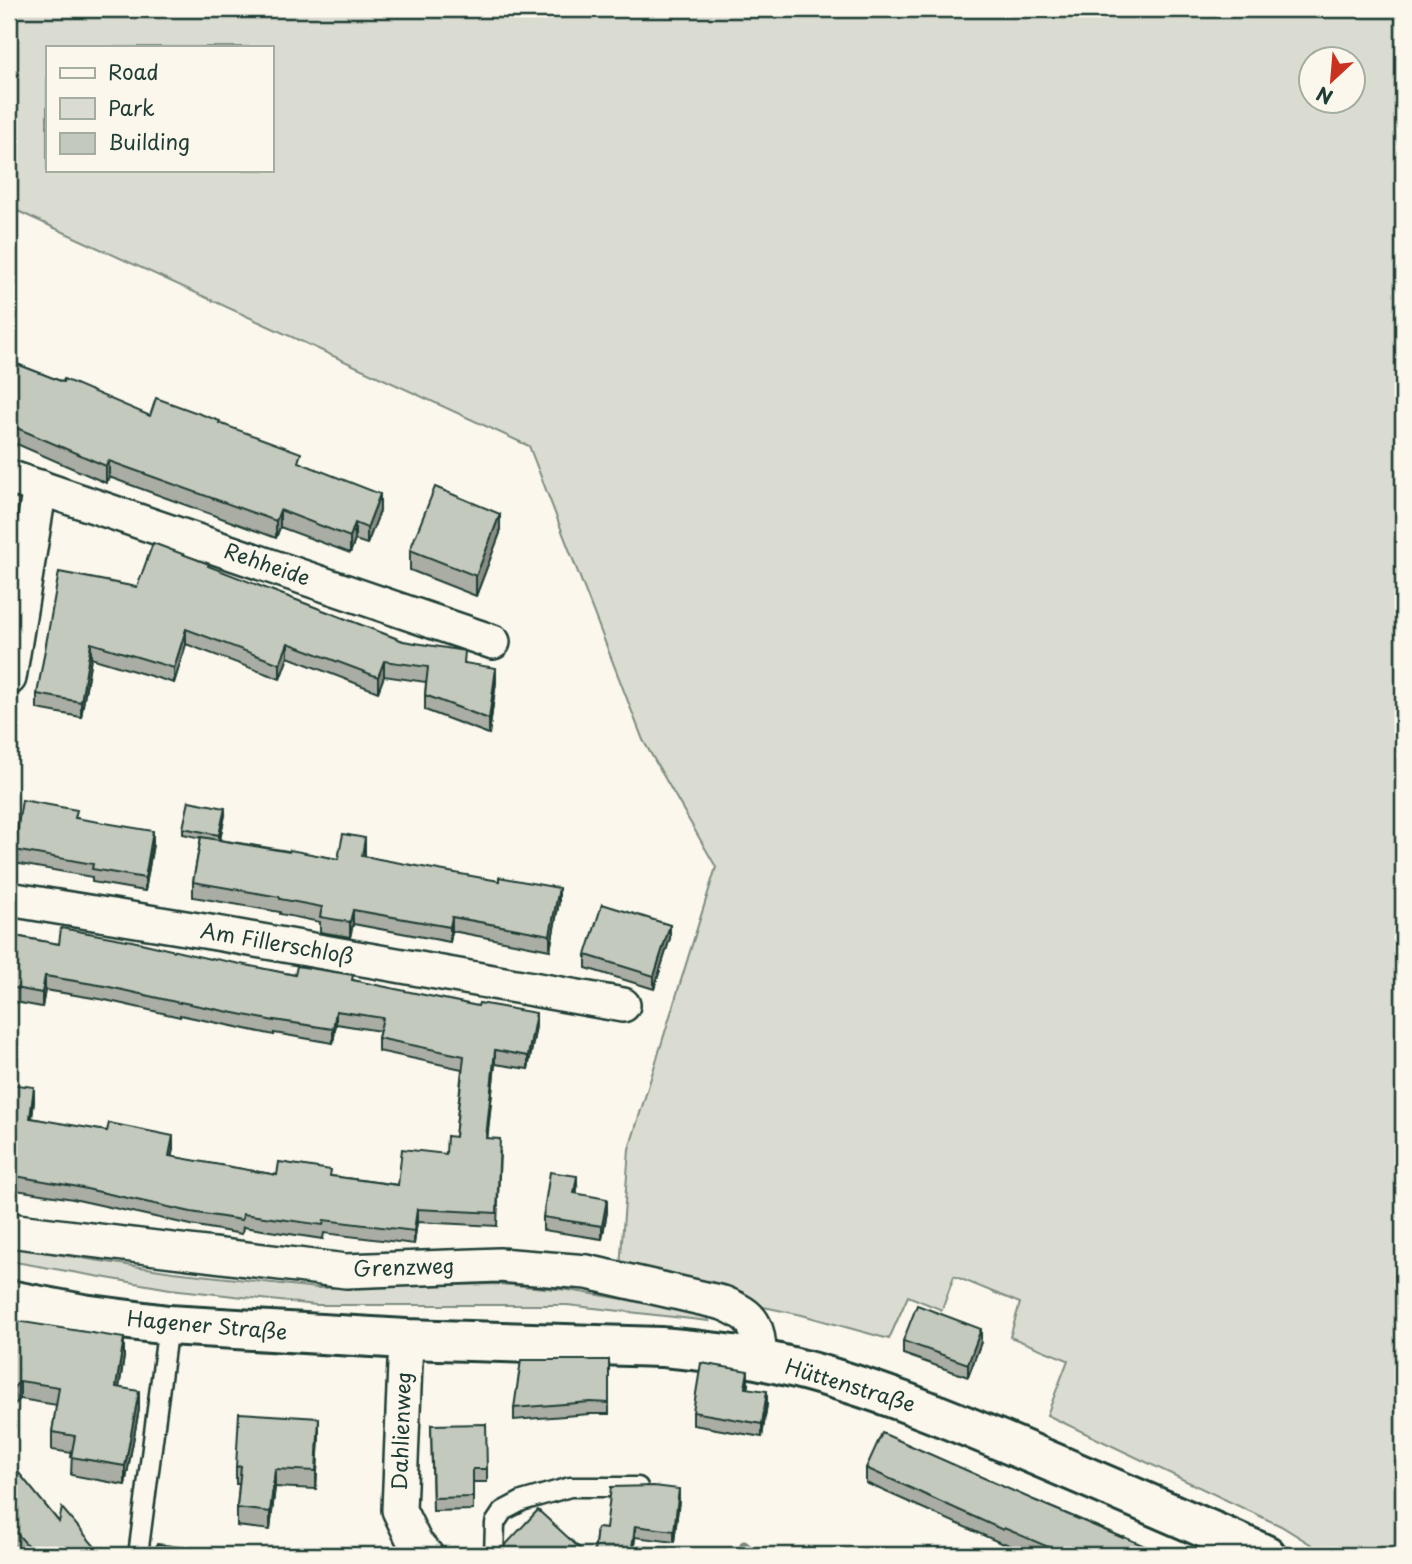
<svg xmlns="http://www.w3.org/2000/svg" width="1412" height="1564" font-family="'Playpen Sans',sans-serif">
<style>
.green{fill:#dbdcd1;stroke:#7d8c82;stroke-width:2;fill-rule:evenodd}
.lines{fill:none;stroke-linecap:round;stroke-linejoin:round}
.stream{stroke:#74847b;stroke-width:9}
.service-casing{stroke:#1f3d34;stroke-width:23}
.minor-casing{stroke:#1f3d34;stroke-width:38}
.secondary-casing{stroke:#1f3d34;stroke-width:44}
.service{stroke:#fbf7ec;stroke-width:18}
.minor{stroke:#fbf7ec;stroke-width:33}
.secondary{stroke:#fbf7ec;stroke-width:38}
.wall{fill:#a9ada3;stroke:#1f3d34;stroke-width:2}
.shaded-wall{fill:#898d85;stroke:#1f3d34;stroke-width:2}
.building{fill:#c4c9be;stroke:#1f3d34;stroke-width:2}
.labels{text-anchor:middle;stroke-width:7;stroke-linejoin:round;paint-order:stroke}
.street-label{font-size:21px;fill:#1f3d34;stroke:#fbf7ec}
</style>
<rect width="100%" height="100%" fill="#fbf7ec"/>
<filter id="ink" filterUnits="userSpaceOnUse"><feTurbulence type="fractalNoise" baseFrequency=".0143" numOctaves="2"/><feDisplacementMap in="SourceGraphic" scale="14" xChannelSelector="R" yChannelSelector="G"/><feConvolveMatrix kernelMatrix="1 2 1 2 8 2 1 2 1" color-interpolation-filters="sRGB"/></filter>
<g filter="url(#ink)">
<g class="green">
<path d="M9,9H1403V1555H1328L1281,1526L1047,1415L1068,1360L1010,1337L1020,1303L954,1276L942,1310L908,1296L889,1339L802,1315L725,1299L620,1268L629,1149L716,867L643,740L529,446L9,207ZM47,47H271V170H47ZM1310,60H1352V102H1310Z"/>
<polygon points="9,1247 173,1272 317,1288 499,1284 568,1290 703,1312 709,1321 567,1305 316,1305 170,1289 9,1261"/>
</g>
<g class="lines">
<polyline class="stream" points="744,1545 756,1555"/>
<defs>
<g id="service">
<polyline points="138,1555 168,1325"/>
<polyline points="494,1555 495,1523 503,1511 522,1501 570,1487 638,1487"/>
</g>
<g id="minor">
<polyline points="9,477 493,642"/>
<polyline points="9,678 40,487"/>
<polyline points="9,899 216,933 623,1005"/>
<path d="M9,1230L346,1271L499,1265L587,1272L723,1303C757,1317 757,1326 760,1359"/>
<polyline points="406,1339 399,1510 415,1543 426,1555"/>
</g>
<path id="secondary" d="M9,1300L83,1314L168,1325L406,1339L661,1347C694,1350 728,1353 761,1360C859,1380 950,1419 1042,1458C1117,1490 1192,1522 1266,1555"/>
</defs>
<use href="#service" class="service-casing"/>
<use href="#minor" class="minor-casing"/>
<use href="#secondary" class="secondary-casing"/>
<use href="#service" class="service"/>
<use href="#minor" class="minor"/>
<use href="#secondary" class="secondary"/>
</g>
<g class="wall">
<polygon points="9,361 150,416 220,423 301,464 380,511 367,544 355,540 350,553 280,527 276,538 109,477 106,483 17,444 16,446 9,443"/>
<polygon points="500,533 476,596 410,570 410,550"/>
<polygon points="209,567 403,641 465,663 496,682 489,734 425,710 425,695 426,682 384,676 378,692 288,657 280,679 186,644 174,683 91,658 81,717 37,709 37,694 137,587"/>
<polygon points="225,815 220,840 338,859 365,853 365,856 559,902 550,950 452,931 450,942 353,924 350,937 320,932 320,922 280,914 280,912 193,897 193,882 201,838 183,834 183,828"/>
<polygon points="77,818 153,844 145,891 92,882 92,877 14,863 14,850"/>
<polygon points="9,935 59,944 210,959 295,975 353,980 536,1026 528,1069 495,1064 487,1138 500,1152 497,1226 417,1222 414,1244 324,1233 323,1239 243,1227 242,1234 191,1225 73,1199 9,1189 9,1084 34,1101 32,1118 173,1149 171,1157 277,1175 331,1176 398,1185 446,1154 455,1137 462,1069 378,1051 378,1038 380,1031 336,1024 333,1043 274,1033 274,1035 180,1015 180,1017 105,1000 45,990 42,1007 9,1001"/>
<polygon points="670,938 654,989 586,968 586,955"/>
<polygon points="577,1189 576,1194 607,1212 602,1239 543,1230 543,1217"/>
<polygon points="11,1320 124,1357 119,1388 139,1409 125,1485 71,1475 72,1453 52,1450 52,1432 57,1405 20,1399"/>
<polygon points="903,1341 981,1342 968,1377 903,1354"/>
<polygon points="609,1360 609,1414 590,1414 514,1420 514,1408"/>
<polygon points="748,1384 747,1388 767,1404 762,1437 693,1425 693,1412"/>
<polygon points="431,1425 487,1469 487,1482 473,1482 473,1510 433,1511"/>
<polygon points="319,1436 316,1489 275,1487 270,1530 237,1526 237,1508 239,1484 236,1484 236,1467"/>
<polygon points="9,1462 59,1522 102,1555 21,1555 13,1545 9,1549"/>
<polygon points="866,1468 1036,1501 1165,1555 1033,1555 1004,1543 1003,1544 866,1483"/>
<polygon points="679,1500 674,1542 635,1537 633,1555 594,1555 597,1528 606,1529"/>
</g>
<g class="shaded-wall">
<polygon points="109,461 109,477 106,483 106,466"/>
<polygon points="380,494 380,511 367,544 367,528"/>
<polygon points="280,510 280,527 276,538 276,521"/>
<polygon points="500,514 500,533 476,596 476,576"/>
<polygon points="355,523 355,540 350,553 350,537"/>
<polygon points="186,629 186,644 174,683 174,668"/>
<polygon points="91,643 91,658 81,717 81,702"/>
<polygon points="288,643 288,657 280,679 280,664"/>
<polygon points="384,661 384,676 378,692 378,677"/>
<polygon points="496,668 496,682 489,734 489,719"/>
<polygon points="225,808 225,815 219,842 219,835"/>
<polygon points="153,831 153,844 145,891 145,878"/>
<polygon points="365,838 365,853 362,871 362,856"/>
<polygon points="559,888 559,902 550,950 550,935"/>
<polygon points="353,910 353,924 350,937 350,922"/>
<polygon points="452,917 452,931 450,942 450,927"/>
<polygon points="670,925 670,938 654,989 654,976"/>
<polygon points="45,976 45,990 42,1007 42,993"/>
<polygon points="336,1011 336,1024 333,1043 333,1029"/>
<polygon points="536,1013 536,1026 528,1069 528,1056"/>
<polygon points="495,1050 495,1064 486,1152 486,1138"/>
<polygon points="34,1087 34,1101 30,1132 30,1118"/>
<polygon points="173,1136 173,1149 169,1170 169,1156"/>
<polygon points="577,1176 577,1189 574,1207 574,1193"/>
<polygon points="607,1199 607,1212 602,1239 602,1226"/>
<polygon points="417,1209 417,1222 414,1244 414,1231"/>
<polygon points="981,1329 981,1342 968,1377 968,1364"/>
<polygon points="124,1338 124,1357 116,1406 116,1387"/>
<polygon points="748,1371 748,1384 745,1401 745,1388"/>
<polygon points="20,1381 20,1399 9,1410 9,1392"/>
<polygon points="139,1391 139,1409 125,1485 125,1466"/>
<polygon points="767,1391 767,1404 762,1437 762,1424"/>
<polygon points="319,1418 319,1436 316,1489 316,1471"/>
<polygon points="275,1469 275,1487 270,1530 270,1512"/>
<polygon points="679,1489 679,1500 674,1542 674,1531"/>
<polygon points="635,1526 635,1537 633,1555 631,1555"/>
<polygon points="13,1529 13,1545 9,1549 9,1532"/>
</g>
<g class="building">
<polygon points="9,361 63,382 64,379 150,416 156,398 220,421 219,423 301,453 298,462 380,494 367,528 355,523 350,537 280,510 276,521 109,461 106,466 17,428 16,430 9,427"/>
<polygon points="435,487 500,514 476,576 410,550"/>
<polygon points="153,543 209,564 208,566 403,641 465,651 464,663 496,668 489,719 425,695 428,667 384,661 378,677 288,643 280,664 186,629 174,668 91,643 81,702 37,694 59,572 137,587"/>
<polygon points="22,800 77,810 75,818 153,831 145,878 92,869 93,864 14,850"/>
<polygon points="189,801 225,808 219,835 183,828"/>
<polygon points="343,834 365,838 362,856 499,881 499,877 559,888 550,935 452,917 450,927 353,910 350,922 320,917 322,907 280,899 280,897 193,882 201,837 289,852 290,850 338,859"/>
<polygon points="602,904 670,925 654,976 586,955"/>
<polygon points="61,928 132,941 210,959 211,958 295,975 297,966 353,975 352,980 478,1006 479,1003 536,1013 528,1056 495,1050 486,1138 500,1139 497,1213 417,1209 414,1231 324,1220 323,1225 243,1214 242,1220 191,1212 73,1186 9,1175 9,1084 34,1087 30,1118 107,1131 109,1123 173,1136 169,1156 277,1175 279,1162 331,1170 330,1176 398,1185 402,1149 446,1154 447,1136 455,1137 464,1056 378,1038 383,1018 336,1011 333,1029 274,1020 274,1021 180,1002 180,1003 105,986 45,976 42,993 9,987 9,935 59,944"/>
<polygon points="550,1172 577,1176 574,1193 607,1199 602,1226 543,1217"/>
<polygon points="917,1305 981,1329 968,1364 903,1341"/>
<polygon points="9,1309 11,1310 10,1320 124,1338 116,1387 139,1391 125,1466 71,1457 75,1436 52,1432 59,1387 20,1381 9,1392"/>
<polygon points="521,1360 609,1360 609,1403 590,1402 514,1408"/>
<polygon points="701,1363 748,1371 745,1388 767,1391 762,1424 693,1412"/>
<polygon points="239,1413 319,1418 316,1471 275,1469 270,1512 237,1508 241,1466 236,1467"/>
<polygon points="486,1424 487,1469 473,1469 473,1497 433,1498 431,1425"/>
<polygon points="882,1433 1036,1501 1123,1538 1124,1537 1165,1555 1067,1555 1004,1528 1003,1530 866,1468"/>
<polygon points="9,1462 10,1462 59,1522 62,1508 102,1555 36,1555 13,1529 9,1532"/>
<polygon points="654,1486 679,1489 674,1531 635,1526 631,1555 594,1554 597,1528 606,1529 611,1487"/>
<polygon points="538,1510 586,1554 584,1555 500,1555 498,1553"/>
<polygon points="157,1544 240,1555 155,1555"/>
</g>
</g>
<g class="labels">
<g class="street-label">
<text transform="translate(267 565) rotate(19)" y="7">Rehheide</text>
<text transform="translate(277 944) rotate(10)" y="7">Am Fillerschloß</text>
<text transform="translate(404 1268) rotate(-2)" y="7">Grenzweg</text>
<text transform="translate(207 1326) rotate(5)" y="7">Hagener Straße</text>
<text transform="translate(850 1386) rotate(17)" y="7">Hüttenstraße</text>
<text transform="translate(402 1431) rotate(-88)" y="7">Dahlienweg</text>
</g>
</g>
<rect width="1412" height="1564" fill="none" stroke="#fbf7ec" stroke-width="35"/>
<rect x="18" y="18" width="1377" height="1529" fill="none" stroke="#1f3d34" stroke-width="2.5" filter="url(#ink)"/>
<rect x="46" y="46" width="228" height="126" fill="#fbf7ec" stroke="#a3ada2" stroke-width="2"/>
<rect x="60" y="68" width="35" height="10" fill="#fbf7ec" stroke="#a3ada2" stroke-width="2"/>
<text x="108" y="80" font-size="21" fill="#1f3d34">Road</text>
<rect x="60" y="98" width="35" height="21" fill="#dbdcd1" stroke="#a3ada2" stroke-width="2"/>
<text x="108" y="116" font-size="21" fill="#1f3d34">Park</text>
<rect x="60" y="133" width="35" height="21" fill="#c4c9be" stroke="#a3ada2" stroke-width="2"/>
<text x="108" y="150" font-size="21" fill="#1f3d34">Building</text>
<g transform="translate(1332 80) rotate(206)"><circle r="33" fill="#fbf7ec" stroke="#a3ada2" stroke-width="2"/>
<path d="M0-5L12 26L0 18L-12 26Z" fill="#c8321e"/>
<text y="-10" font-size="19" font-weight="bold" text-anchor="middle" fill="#1f3d34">N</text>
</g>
</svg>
